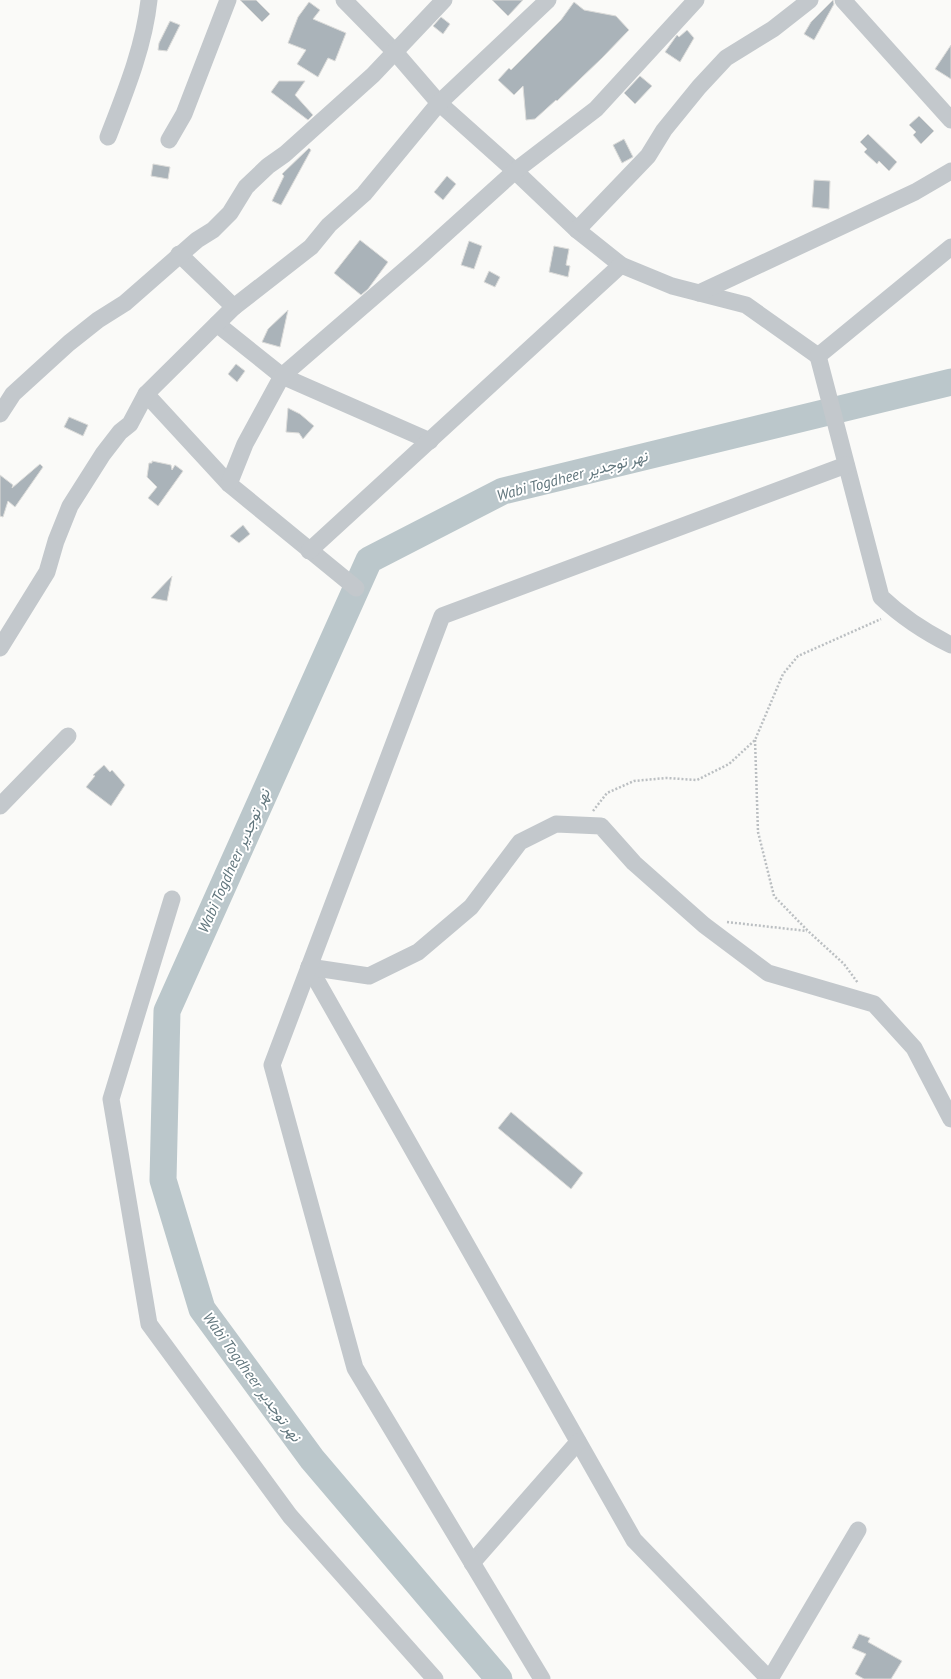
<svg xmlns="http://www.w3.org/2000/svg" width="951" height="1679" font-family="'PT Sans',Vazirmatn,sans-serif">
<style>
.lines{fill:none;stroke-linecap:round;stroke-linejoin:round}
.river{stroke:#bbc7cb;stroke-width:27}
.building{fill:#aab3b9;stroke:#dcdcda}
.path{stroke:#bbbfc2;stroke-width:2.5;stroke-dasharray:2 2;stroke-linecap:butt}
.street{stroke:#c3c8cc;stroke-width:17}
.labels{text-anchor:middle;stroke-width:4;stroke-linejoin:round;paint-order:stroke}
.water-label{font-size:15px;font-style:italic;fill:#60757c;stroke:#fff}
</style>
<rect width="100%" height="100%" fill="#fafaf8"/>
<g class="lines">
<polyline class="river" points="499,1679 312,1459 202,1309 163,1180 167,1011 369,560 503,491 951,382"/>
</g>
<g class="building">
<polygon points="240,0 256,0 270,14 262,22"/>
<polygon points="492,0 523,0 508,16"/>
<polygon points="833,0 834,4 814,40 804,34 811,22"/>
<polygon points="309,2 320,10 313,19 346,33 335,61 328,58 318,77 297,64 306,50 288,43 298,17"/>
<polygon points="574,2 584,10 616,16 629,30 602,58 557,101 556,100 535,119 526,120 523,86 514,95 498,80 509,68 511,70 561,20"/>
<polygon points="441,17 450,24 443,34 433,26"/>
<polygon points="170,21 180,25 167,51 158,50 159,43"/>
<polygon points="687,30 694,38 680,62 665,52 677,35 679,37"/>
<polygon points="951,45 951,79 935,69"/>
<polygon points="640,76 652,86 635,104 624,93"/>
<polygon points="279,81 305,81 295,95 313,115 308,120 271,92"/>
<polygon points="919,116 934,131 921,144 913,135 916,132 909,125"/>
<polygon points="868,134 897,162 889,171 879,161 877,164 864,152 867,149 860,142"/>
<polygon points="624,139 633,157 622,163 613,145"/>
<polygon points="309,148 311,150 281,205 272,201 284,176 282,174"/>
<polygon points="153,164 170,167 168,179 151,176"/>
<polygon points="447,176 456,184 443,200 434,192"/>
<polygon points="814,180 830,181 829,209 812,207"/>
<polygon points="360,240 388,262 368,289 361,295 334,273"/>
<polygon points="469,241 482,246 474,269 461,265"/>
<polygon points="554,246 569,249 566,265 570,266 568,277 549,272"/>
<polygon points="489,271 500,277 495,287 484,282"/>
<polygon points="288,310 280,347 262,342 268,329"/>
<polygon points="236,364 245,371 237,382 228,374"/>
<polygon points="288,408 300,414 314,426 303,439 299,433 286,432"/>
<polygon points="69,417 88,425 83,436 64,427"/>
<polygon points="152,461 171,465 172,470 175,465 183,471 158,506 148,498 157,487 147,477 149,463 152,463"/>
<polygon points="40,464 43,467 15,507 8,501 3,517 0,516 0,475 13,485 12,488"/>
<polygon points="243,525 250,534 239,543 230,536"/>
<polygon points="172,576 167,601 151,598"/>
<polygon points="104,765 110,772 112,770 125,785 111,806 86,787 95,776 93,775"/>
<polygon points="511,1112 583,1173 571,1189 498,1128"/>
<polygon points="859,1634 870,1638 868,1642 902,1661 891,1679 864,1679 855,1674 866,1654 852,1648"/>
</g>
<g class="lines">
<g class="path">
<polyline points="755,740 758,832 774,896 808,931 844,964 858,983"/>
<polyline points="593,811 607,793 634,781 666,778 697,780 729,764 755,740 783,674 798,656 881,619"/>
<polyline points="727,922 807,931"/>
</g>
<g class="street">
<polyline points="344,0 395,52 439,103 515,171 577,230 621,265 672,286 746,305 818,356"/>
<polyline points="843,0 951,120"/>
<path d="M108,137C125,93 144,47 149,0"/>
<polyline points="169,140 184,114 228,0"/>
<polyline points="577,230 648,156 664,130 699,87 726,58 773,29 810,0"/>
<polyline points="179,254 234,307"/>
<polyline points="699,293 915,192 951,171"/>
<polyline points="217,324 282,376 430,441"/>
<path d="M818,356L881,597C902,617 925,632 951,645"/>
<polyline points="818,356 951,247"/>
<polyline points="146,394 229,484 356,588"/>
<polyline points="0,414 13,394 69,343 98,320 125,303 197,240 213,230 230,213 246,187 268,166 285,154 373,75 444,0"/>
<polyline points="229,484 245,444 282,376 422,255 515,171 596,109 696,0"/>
<polyline points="309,551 621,265"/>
<polyline points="0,648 47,572 56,541 70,506 103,454 120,432 130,424 146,394 234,307 311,247 329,225 364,194 439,103 548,0"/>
<polyline points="0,806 68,736"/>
<polyline points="172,899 111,1099 149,1324 290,1516 435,1679"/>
<polyline points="309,967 634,1540 769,1679"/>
<polyline points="309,967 369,976 418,952 471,907 520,842 556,824 601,826 634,863 704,925 768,973 874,1004 914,1048 951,1119"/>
<polyline points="472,1563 578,1442"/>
<polyline points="542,1679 355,1368 272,1065 442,616 846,465"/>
<polyline points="770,1679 858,1530"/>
</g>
</g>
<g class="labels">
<g class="water-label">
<text transform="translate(572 476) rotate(-15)" y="5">Wabi Togdheer نهر توجدير</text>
<text transform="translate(234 861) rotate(-66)" y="5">Wabi Togdheer نهر توجدير</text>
<text transform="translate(252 1377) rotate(54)" y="5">Wabi Togdheer نهر توجدير</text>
</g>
</g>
</svg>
